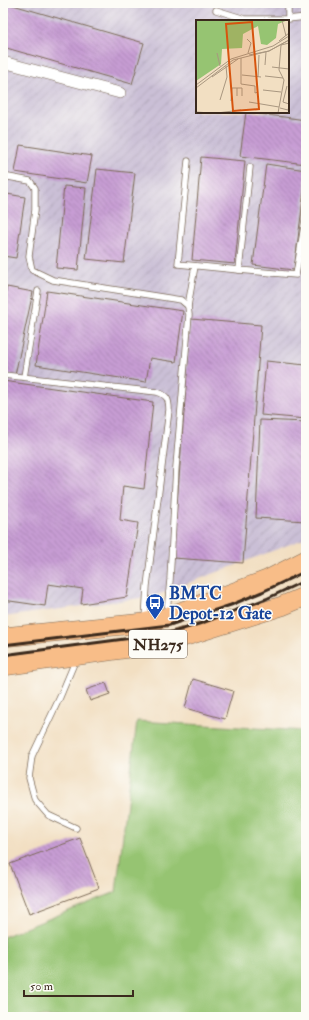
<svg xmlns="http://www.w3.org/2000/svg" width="309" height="1020" font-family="'IM FELL Double Pica',serif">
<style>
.industrial{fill:url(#industrial-furrows);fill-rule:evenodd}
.green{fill:#96c472;stroke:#687748}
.building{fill:url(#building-back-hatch)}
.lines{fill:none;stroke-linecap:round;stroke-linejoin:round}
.service-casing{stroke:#7b6957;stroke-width:7}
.minor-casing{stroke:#7b6957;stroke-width:12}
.trunk-casing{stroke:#7b6957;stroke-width:20}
.service{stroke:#fff;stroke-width:5.5}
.minor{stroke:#fff;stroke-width:11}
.trunk{stroke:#f8bd88;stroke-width:19}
.rail{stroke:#3b2a1e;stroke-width:3}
.labels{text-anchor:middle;stroke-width:3;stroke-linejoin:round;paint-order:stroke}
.shield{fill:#fdfcf7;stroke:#75695f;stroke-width:1}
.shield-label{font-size:16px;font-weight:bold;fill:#3b2a1e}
.transit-label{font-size:17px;font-weight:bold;fill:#164399;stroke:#fdfcf7;text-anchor:start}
.inset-road{fill:none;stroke:#a99780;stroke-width:1}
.view{fill:#d7540e;fill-opacity:0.15;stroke:#d7540e;stroke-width:2}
.inset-edge{fill:none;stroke:#3b2a1e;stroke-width:2}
</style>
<defs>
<pattern id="industrial-furrows" width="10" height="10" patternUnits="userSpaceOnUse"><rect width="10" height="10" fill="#cabfd6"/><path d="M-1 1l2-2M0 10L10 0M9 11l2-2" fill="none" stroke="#aea4b7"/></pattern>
<pattern id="building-back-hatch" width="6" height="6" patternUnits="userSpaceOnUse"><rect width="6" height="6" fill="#c79dd4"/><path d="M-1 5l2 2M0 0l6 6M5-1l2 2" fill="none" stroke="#a380ab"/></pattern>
</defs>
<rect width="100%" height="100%" fill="#fdfcf7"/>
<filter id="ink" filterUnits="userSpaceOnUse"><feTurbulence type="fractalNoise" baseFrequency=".025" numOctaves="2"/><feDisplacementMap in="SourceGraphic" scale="8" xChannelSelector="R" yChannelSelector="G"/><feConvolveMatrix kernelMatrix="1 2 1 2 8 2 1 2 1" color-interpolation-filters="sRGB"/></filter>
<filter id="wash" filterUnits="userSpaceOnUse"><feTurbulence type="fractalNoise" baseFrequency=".012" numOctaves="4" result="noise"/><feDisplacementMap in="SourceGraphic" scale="16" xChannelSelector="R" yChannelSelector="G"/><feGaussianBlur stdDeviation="0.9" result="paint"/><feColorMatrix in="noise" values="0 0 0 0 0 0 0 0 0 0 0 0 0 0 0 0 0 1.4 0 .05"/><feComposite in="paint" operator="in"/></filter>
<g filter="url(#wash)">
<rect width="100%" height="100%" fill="#f2dfc2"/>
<path class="industrial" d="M3,3H306V538L155,596L3,617ZM197,21H288V112H197Z"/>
<polygon class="green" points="137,721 306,731 306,1017 3,1017 3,937 116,892"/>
<g id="blocks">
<g class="building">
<polygon points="3,3 6,3 144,43 132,84 3,47"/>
<polygon points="246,112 306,120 306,164 240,156"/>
<polygon points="20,145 92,156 87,183 15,172"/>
<polygon points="201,157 245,161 235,264 192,260"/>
<polygon points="266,164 306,170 306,176 294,270 253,265"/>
<polygon points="97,169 135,173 124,263 86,259"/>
<polygon points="64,186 86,188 78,270 56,268"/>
<polygon points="7,194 25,197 16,258 3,256 3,222"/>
<polygon points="7,287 33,292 15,375 3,372 3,303"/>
<polygon points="47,291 183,311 176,362 150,358 146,382 36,365"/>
<polygon points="191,319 261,325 243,563 173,558"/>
<polygon points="266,361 306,365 306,419 261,415"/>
<polygon points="3,381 153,402 144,489 123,486 120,520 138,523 127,597 81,604 83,589 48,584 45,606 3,600"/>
<polygon points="260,420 306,422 306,521 256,518"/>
<polygon points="193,679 233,691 225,719 185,708"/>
<polygon points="106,683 110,694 90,701 86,690"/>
<polygon points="80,838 99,888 29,914 10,864"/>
</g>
</g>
</g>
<g filter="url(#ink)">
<use href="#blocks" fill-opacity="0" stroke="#7b6957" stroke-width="1"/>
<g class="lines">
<defs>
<g id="service">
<polyline points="216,10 245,19 288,19 306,17"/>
<polyline points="288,19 288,3"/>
<polyline points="188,161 178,264 239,270"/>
<polyline points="250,167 239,270 296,275 306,214"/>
<polyline points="3,176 30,181 35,188 35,210 29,256 32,270 53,280 181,300 188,306 189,315 176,467 170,580 167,612"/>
<polyline points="188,306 195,266"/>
<path d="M3,375L157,392C167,395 169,399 169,410L147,586L145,619"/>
<polyline points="24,377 38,291"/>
<polyline points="76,659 60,697 32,756 29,778 35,800 48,815 76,828"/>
</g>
<polyline id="minor" points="3,62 120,93"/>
<g id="trunk">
<polyline points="3,637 144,623 167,617 267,580 306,560"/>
<polyline points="3,666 164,643 282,606 306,596"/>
</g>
</defs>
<use href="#service" class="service-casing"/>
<use href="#minor" class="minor-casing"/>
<use href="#trunk" class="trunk-casing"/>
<use href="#service" class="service"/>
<use href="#minor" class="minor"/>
<use href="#trunk" class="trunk"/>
<g class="rail">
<polyline points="3,645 169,625 231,605 262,592 306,571"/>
<polyline points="3,655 170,633 202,623 266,599 306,580"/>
</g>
</g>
</g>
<defs>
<symbol id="bus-pin" viewBox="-11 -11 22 30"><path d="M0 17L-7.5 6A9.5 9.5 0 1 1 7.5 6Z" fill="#1a4fb4" stroke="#fdfcf7"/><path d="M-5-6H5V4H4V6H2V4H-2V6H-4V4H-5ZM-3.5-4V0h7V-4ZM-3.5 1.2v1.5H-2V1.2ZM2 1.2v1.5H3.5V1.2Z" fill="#fff"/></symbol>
</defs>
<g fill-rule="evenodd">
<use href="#bus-pin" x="144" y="592" width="22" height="30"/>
</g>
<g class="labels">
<rect class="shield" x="129" y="630" width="58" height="28" rx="3"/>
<g class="shield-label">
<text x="158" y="650">NH275</text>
</g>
<g class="transit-label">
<text x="169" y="599">BMTC<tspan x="169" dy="20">Depot-12 Gate</tspan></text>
</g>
</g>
<g transform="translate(196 20)">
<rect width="93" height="93" fill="#f2dfc2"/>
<path d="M92,0L82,4L80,18L71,25L65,24L62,6L47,14L46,28L26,29L25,44L0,61V1Z" fill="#96c472"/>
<path class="inset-road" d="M86,0L90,16M51,19L55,23L52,33M83,21L93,13M21,33L24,46M53,35L73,31L93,20M45,38V64L59,66V73L62,72M69,45L70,32M76,47L93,49M46,55L65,57M69,56L87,58M16,57L42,39M62,57L63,35M0,65L35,39L77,26L93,16M91,66L87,82L93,84M0,68L37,40L73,31L93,20M41,68H46V76M67,70L85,72M24,80L31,57L30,46M35,81L36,68H41V76M53,82L83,87M84,88L92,90L93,86M0,92L15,93M21,93L45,90M82,93L88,60L83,50L85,25L93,23"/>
<path class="view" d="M56,2L63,89L37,91L30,4Z"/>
<rect width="93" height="93" class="inset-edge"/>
</g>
<rect width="309" height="1020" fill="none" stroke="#fdfcf7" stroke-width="16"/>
<path d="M24 990v6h109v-6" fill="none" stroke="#3b2a1e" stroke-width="2"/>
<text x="30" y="990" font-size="12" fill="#3b2a1e" stroke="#fdfcf7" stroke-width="3" paint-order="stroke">50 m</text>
</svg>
